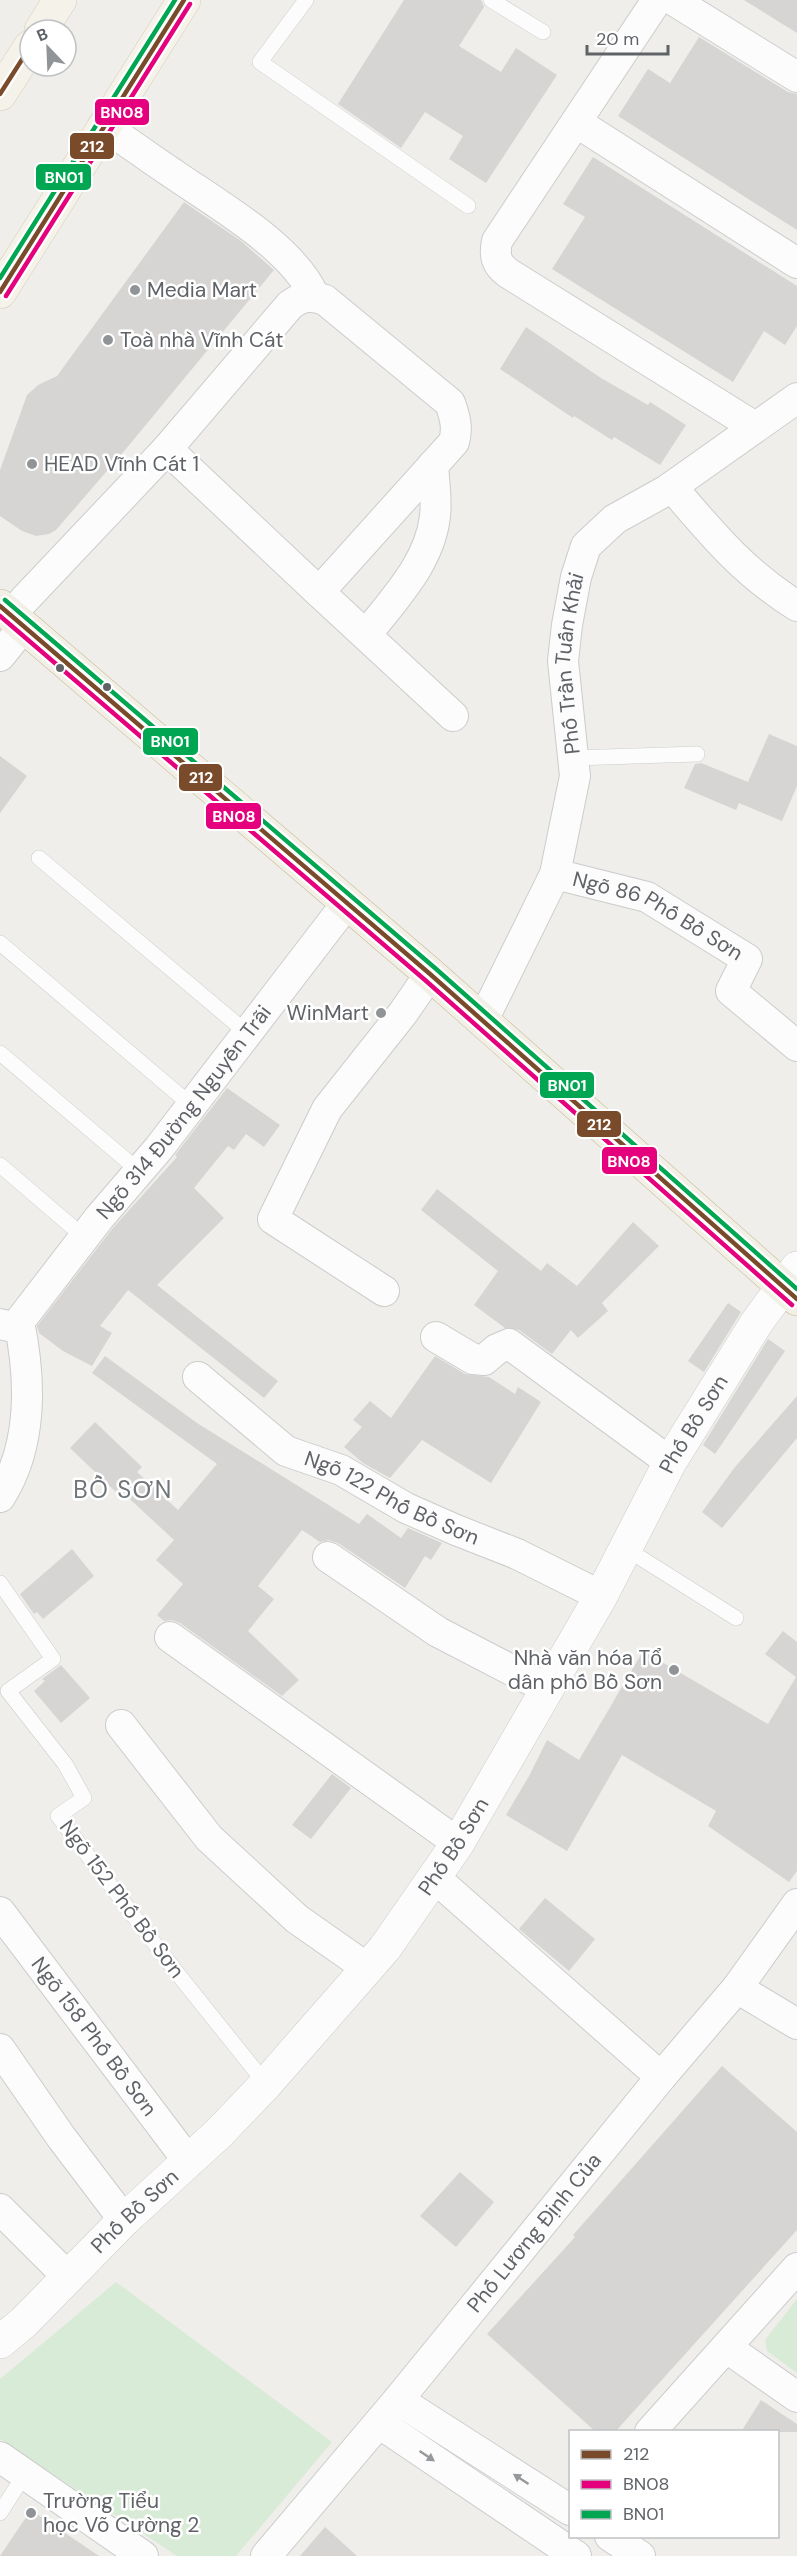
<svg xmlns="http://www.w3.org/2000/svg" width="797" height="2556" font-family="'DM Sans',sans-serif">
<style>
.green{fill:#d8ebd6}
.building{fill:#d6d5d3}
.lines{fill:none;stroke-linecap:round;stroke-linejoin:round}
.service-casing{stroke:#cbcccc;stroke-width:16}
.minor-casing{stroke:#cbcccc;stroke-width:32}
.tertiary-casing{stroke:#cbcccc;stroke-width:34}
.primary-casing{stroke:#d7ceb8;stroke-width:34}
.trunk-casing{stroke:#c8b996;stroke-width:34}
.service{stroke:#fdfcfc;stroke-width:15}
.minor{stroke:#fdfcfc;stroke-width:30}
.tertiary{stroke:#fdfcfc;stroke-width:33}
.primary{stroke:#f4f2e9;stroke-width:33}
.trunk{stroke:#f2f0e6;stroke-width:33}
.bus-1-casing{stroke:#fff;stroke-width:9}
.bus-2-casing{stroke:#fff;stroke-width:9}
.bus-3-casing{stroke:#fff;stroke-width:9}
.bus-1{stroke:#7a4b2a;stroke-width:4.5}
.bus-2{stroke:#e5007d;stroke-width:4.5}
.bus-3{stroke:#00a651;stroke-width:4.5}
.oneway{fill:#96999c}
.poi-dot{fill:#919496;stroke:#fff;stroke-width:2}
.bus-dot{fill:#5f6368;stroke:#fff;stroke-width:2}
.labels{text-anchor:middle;stroke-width:5;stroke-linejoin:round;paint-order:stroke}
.poi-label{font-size:21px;fill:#5f6368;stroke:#fff;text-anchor:start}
.street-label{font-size:21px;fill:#5f6368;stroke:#fff}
.quarter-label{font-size:24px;letter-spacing:1.5px;fill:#70757a;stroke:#fff}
.line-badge{stroke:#fff;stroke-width:2}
.badge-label{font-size:16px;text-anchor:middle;font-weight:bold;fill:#fff}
</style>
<rect width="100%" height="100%" fill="#efeeea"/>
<g class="green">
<polygon points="116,2282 332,2442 236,2556 177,2556 0,2439 0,2379"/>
<polygon points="797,2299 797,2373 767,2351 765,2340"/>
</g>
<g class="building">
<polygon points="404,0 481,0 484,7 459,46 501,72 516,48 557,75 486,183 449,159 463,136 425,112 401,148 338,104"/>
<polygon points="744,0 797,0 797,33"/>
<polygon points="699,37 788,92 797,94 797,230 618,116 648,69 670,83"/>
<polygon points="593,157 797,286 797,326 785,345 764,331 733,382 552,269 585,217 563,204"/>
<polygon points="184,202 241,241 274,270 125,450 56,530 49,534 36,536 22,531 0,516 0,470 27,395 38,385 57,376"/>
<polygon points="526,327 601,378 648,405 650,402 686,425 660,465 614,437 612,440 574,416 573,418 500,369"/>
<polygon points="769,734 797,746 797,786 782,821 739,803 736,810 684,788 695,764 701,763 748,782"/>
<polygon points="0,756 27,776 0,813"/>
<polygon points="227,1088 280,1125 264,1147 246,1134 234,1150 228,1146 194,1188 224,1218 157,1285 278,1381 264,1398 128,1290 100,1326 112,1333 92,1366 63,1351 39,1333 37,1326 112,1229 177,1157 175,1155"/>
<polygon points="437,1189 541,1271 547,1263 577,1286 633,1222 659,1246 602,1303 608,1311 578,1338 571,1330 552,1354 519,1330 505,1328 474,1305 498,1271 421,1210"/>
<polygon points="728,1303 741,1312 704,1372 688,1361"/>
<polygon points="768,1339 785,1351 715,1454 703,1445"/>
<polygon points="105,1356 197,1423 359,1524 367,1514 401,1538 408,1528 442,1543 431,1560 425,1556 405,1588 338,1543 329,1540 320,1542 302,1530 258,1586 274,1599 248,1631 299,1680 282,1696 180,1623 172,1620 164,1621 157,1615 183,1584 156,1560 174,1540 120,1490 117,1493 70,1448 95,1422 142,1467 137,1472 178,1510 217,1464 92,1373"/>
<polygon points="435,1356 465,1374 489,1377 515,1394 518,1387 541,1402 491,1483 422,1440 390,1478 363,1463 344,1447 362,1427 353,1420 370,1401 391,1418"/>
<polygon points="797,1396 797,1438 722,1528 702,1512 735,1467"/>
<polygon points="72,1549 94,1576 43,1619 37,1612 34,1614 20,1594"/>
<polygon points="783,1631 797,1642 797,1871 789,1882 708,1826 716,1811 622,1755 567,1851 506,1815 529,1776 547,1740 579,1760 643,1651 768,1724 796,1677 765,1654"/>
<polygon points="61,1665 90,1698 61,1723 34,1691 45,1681 42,1679"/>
<polygon points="332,1774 351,1788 311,1839 292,1825"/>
<polygon points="545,1898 595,1939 569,1971 519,1929"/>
<polygon points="722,2066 797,2132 797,2230 615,2432 596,2432 487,2334 575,2237 573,2235"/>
<polygon points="460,2172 494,2202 456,2247 420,2216"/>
<polygon points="761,2400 797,2424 797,2432 741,2432"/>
<polygon points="31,2510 99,2556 0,2556"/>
<polygon points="325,2527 357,2556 300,2556"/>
</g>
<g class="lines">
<defs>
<g id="service">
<polyline points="306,0 260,62 468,206"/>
<polyline points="491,0 543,32"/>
<polyline points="573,758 697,754"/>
<polyline points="39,858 246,1032"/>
<polyline points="0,943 191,1105"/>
<polyline points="0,1053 139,1171"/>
<polyline points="0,1165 84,1237"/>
<polyline points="625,1548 736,1618"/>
<polyline points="0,1583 53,1659 8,1691 65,1764 84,1798 58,1816 177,1973 266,2084"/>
<polyline points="0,2513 25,2474"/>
</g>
<g id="minor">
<path d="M657,0L497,241C494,256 496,264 508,273L755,427"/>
<polyline points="673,0 797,77"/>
<polyline points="576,122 797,263"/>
<path d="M103,126C127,141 149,158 172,173C215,203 293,247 314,296"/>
<polyline points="167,449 319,592"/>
<path d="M672,487C712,534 744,573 797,606"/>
<path d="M10,615L167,449L290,305C302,296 311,295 325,300L450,403C455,417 458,428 454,442L319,592L453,716"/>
<path d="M366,635C393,600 430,563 435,516C437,500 434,482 433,465"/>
<polyline points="0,656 24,626"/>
<path id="s1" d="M555,874L647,897L747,959L731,991L797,1046"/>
<path id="s2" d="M483,1020L555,874L575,776L563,661L567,625L576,577L586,546L615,519L667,490L797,398"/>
<polyline points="384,1291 273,1219 327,1109 403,1013 430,974"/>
<path id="s3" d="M0,1324L13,1327L19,1322L99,1218L159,1148L347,903"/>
<polyline points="436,1337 473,1359 484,1360 497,1349 509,1344 670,1462"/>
<path id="s4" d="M198,1377L286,1451L341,1470L406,1508L456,1530L517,1554L601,1596"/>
<path d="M0,1497C33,1446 31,1379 19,1322"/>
<polyline points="328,1557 438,1632 548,1689"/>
<polyline points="170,1637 458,1843"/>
<polyline points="121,1725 209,1838 297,1919 367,1968"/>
<polyline points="435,1878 661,2077"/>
<path id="s5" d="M0,1912L189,2162"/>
<polyline points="737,1988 797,2024"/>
<polyline points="0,2049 61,2137 124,2220"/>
<polyline points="0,2209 67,2276"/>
<polyline points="727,2348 797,2397"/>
<polyline points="398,2400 570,2510"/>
<polyline points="379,2423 576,2556"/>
<polyline points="650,2432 797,2268"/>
<polyline points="0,2457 143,2556"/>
<polyline points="610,2536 640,2556"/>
<path id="s6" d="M266,2556L398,2400L661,2077L737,1988L797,1904"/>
</g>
<g id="tertiary">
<path id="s7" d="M0,2342L24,2322L124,2220L219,2133L266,2084L385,1948L458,1843L601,1596L670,1462L757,1322L797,1268"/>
</g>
<g id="primary">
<polyline points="41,30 60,0"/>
<polyline points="0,94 30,47"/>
<polyline points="0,292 184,0"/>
</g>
<polyline id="trunk" points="0,606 430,974 797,1299"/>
</defs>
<use href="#service" class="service-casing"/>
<use href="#minor" class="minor-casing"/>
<use href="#tertiary" class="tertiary-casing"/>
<use href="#primary" class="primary-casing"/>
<use href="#trunk" class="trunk-casing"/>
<use href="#service" class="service"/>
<use href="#minor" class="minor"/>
<use href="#tertiary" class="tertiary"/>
<use href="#primary" class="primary"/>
<use href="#trunk" class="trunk"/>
<defs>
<g id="bus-1">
<polyline points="0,94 30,47"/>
<polyline points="0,292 184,0"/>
<polyline points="0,606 430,974 797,1299"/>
</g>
<g id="bus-2">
<polyline points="6,296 190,4"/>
<polyline points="0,616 425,980 792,1305"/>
</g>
<g id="bus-3">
<polyline points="0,278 175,0"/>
<polyline points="5,600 435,968 797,1289"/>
</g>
</defs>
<use href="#bus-1" class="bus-1-casing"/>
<use href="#bus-2" class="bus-2-casing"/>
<use href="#bus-3" class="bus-3-casing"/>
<use href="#bus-1" class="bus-1"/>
<use href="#bus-2" class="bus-2"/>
<use href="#bus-3" class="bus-3"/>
</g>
<defs><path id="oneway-solid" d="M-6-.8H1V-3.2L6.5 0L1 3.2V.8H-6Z" transform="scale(1.5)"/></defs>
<g class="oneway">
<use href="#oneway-solid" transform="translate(427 2456) rotate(34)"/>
<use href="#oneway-solid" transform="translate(521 2479) rotate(-147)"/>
</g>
<g class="poi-dot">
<circle cx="135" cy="290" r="6"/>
<circle cx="108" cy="340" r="6"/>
<circle cx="32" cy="464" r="6"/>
<circle cx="381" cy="1013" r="6"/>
<circle cx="674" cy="1670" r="6"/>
<circle cx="31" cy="2513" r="6"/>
</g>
<g class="bus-dot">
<circle cx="60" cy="668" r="5"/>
<circle cx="107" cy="687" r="5"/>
</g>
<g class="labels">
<g class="poi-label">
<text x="147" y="297">Media Mart</text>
<text x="120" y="347">Toà nhà Vĩnh Cát</text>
<text x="44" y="471">HEAD Vĩnh Cát 1</text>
<text x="369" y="1020" text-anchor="end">WinMart</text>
<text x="662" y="1665" text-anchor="end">Nhà văn hóa Tổ<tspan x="662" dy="24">dân phố Bồ Sơn</tspan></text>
<text x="43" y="2508">Trường Tiểu<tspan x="43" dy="24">học Võ Cường 2</tspan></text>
</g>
<g class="street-label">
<text dy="7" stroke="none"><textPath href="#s2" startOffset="376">Phố Trần Tuấn Khải</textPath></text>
<text dy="7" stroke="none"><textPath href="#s1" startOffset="112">Ngõ 86 Phố Bồ Sơn</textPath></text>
<text dy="7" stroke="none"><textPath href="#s3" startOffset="288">Ngõ 314 Đường Nguyễn Trãi</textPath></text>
<text dy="7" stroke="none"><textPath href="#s7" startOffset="1160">Phố Bồ Sơn</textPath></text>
<text dy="7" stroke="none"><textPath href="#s4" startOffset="231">Ngõ 122 Phố Bồ Sơn</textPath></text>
<text dy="7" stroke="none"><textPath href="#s7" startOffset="674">Phố Bồ Sơn</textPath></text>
<text transform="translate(122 1899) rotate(53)" y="7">Ngõ 152 Phố Bồ Sơn</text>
<text dy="7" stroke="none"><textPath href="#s5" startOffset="156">Ngõ 158 Phố Bồ Sơn</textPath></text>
<text dy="7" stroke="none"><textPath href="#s7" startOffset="188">Phố Bồ Sơn</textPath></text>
<text dy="7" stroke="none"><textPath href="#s6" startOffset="420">Phố Lương Định Của</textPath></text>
</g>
<g class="quarter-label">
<text x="123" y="1498">BỒ SƠN</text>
</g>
</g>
<g class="line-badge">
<rect x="94" y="98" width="56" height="28" rx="6" fill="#e5007d"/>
<rect x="69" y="132" width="46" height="28" rx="6" fill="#7a4b2a"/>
<rect x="35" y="163" width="57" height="28" rx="6" fill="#00a651"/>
<rect x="142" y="727" width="57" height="29" rx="6" fill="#00a651"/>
<rect x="178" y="763" width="45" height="29" rx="6" fill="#7a4b2a"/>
<rect x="205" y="802" width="57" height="28" rx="6" fill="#e5007d"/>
<rect x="539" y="1071" width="56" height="28" rx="6" fill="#00a651"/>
<rect x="576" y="1110" width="46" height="28" rx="6" fill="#7a4b2a"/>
<rect x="601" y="1146" width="57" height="29" rx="6" fill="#e5007d"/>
</g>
<g class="badge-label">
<text x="122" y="118">BN08</text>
<text x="92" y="152">212</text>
<text x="64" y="183">BN01</text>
<text x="170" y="747">BN01</text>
<text x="201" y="783">212</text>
<text x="234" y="822">BN08</text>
<text x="567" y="1091">BN01</text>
<text x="599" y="1130">212</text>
<text x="629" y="1167">BN08</text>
</g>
<rect x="569" y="2430" width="210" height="108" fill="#ffffff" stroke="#bfc1c3" stroke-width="1.5"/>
<rect x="581" y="2450" width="30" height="9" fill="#7a4b2a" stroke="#bfc1c3" stroke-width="1.5"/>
<text x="623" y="2460" font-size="18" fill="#5f6368">212</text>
<rect x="581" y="2480" width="30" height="9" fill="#e5007d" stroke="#bfc1c3" stroke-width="1.5"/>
<text x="623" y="2490" font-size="18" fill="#5f6368">BN08</text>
<rect x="581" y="2510" width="30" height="9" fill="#00a651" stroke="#bfc1c3" stroke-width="1.5"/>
<text x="623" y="2520" font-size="18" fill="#5f6368">BN01</text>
<g transform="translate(48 48) rotate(337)"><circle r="28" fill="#ffffff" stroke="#bfc1c3" stroke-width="1.5"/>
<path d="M0-4.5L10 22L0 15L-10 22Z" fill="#919496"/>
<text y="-9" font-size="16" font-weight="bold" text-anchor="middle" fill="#5f6368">B</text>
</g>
<path d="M587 45v9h81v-9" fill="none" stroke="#5f6368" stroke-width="3"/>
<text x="596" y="45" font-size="18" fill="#5f6368" stroke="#ffffff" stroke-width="4.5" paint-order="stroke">20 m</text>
</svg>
